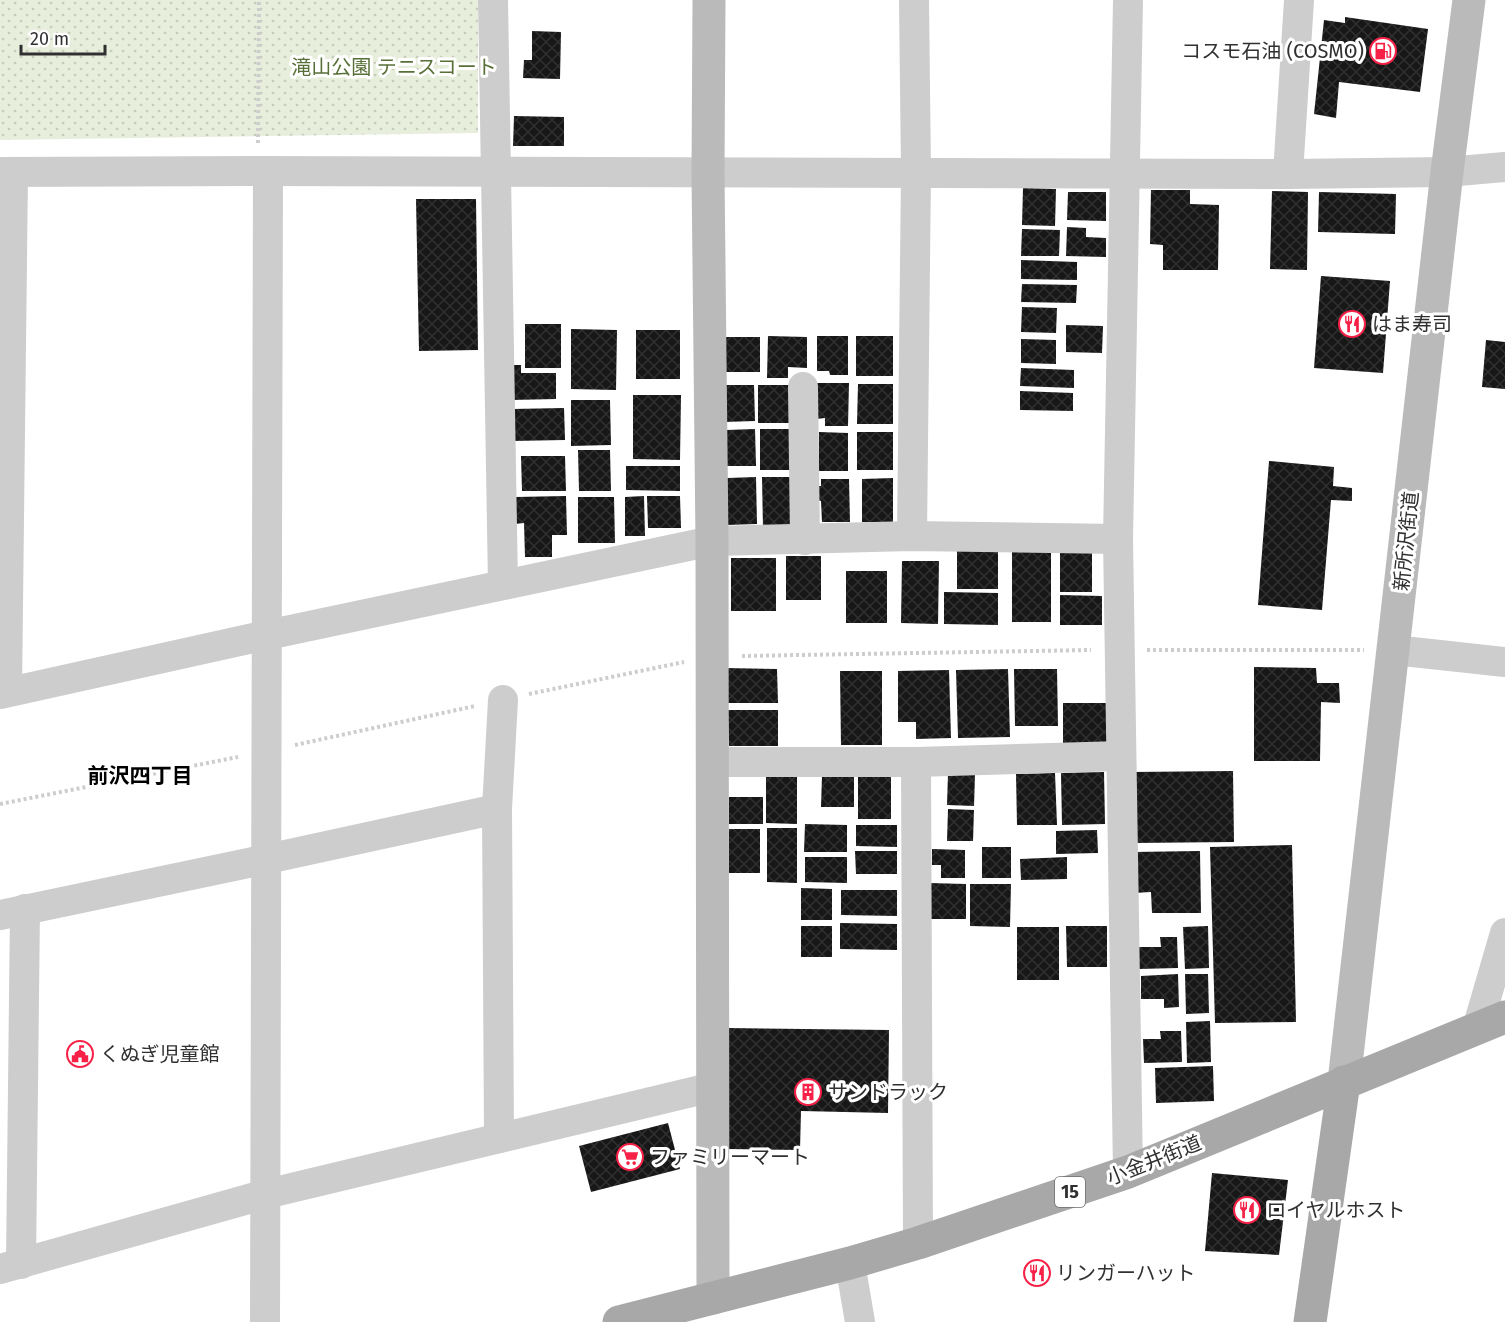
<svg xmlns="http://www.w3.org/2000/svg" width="1505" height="1322" font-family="'Fira Sans','Noto Sans JP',sans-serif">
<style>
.park{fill:url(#park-dots)}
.building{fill:url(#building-cross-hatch)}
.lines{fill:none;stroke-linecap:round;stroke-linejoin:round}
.path{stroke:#cdcdcd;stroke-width:4;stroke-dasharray:3 3;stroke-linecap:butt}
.street{stroke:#cdcdcd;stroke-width:30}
.secondary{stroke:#bababa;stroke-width:33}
.primary{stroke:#a8a8a8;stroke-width:33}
.labels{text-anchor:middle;stroke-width:6;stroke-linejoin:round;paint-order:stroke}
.shield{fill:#fff;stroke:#6e6e6e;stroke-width:1.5}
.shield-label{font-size:18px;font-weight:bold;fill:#303030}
.poi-label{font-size:20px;fill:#303030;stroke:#fff;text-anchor:start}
.park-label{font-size:20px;fill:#587038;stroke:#fff}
.street-label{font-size:20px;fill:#303030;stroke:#fff}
.neighbourhood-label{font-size:21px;font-weight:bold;fill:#000;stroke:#fff}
</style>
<defs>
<pattern id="park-dots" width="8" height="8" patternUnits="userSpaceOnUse" patternTransform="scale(1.5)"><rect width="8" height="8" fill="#e8eedc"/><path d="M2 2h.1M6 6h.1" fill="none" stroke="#c7ccbd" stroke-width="1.8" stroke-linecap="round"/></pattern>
<pattern id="building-cross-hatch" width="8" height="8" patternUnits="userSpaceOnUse" patternTransform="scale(1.5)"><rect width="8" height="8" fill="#171717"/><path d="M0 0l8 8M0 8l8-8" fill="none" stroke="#303030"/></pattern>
</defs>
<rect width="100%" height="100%" fill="#fff"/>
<polygon class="park" points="0,0 478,0 478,133 0,140"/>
<g class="building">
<polygon points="1345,17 1428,29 1420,92 1339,82 1336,118 1314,114 1324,20 1345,23"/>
<polygon points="532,31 561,32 560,79 523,78 524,60 532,60"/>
<polygon points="514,116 564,117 564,146 513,146"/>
<polygon points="1023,188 1056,189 1055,226 1022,225"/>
<polygon points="1151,190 1190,190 1190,204 1219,205 1218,270 1163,270 1163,245 1150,244"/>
<polygon points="1272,191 1308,192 1307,270 1270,269"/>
<polygon points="1068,192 1106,192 1106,221 1067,220"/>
<polygon points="1319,192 1396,194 1395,234 1318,232"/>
<polygon points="416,199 476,199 478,350 419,351"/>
<polygon points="1067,227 1086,228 1086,237 1106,238 1106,257 1066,256"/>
<polygon points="1022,229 1060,230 1059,256 1021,256"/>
<polygon points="1021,260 1077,262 1077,280 1021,279"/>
<polygon points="1321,276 1390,281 1383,373 1314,368"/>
<polygon points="1022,284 1077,285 1076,303 1021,302"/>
<polygon points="1022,307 1057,308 1056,333 1021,332"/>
<rect x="525" y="324" width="36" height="44"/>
<polygon points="1066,325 1103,326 1102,353 1066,352"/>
<polygon points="571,329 617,330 616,390 571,389"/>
<rect x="636" y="330" width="44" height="49"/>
<polygon points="768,336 807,337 807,368 788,367 788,378 767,378"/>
<polygon points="817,336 848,336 848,375 830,375 829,371 817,371"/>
<rect x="856" y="336" width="37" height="40"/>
<rect x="725" y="337" width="35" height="35"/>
<polygon points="1021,339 1056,340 1056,364 1021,363"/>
<polygon points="1486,340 1505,342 1505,389 1482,387"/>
<polygon points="511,365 521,365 521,373 556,373 556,399 511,400"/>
<polygon points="1021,368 1074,370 1074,388 1020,386"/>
<polygon points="816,383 849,383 848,426 825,426 825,418 816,419"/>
<polygon points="858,384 893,384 893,424 857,424"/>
<polygon points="723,385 754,385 755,421 724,422"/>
<rect x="758" y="385" width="34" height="38"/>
<polygon points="1020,391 1073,393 1073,411 1020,410"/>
<polygon points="633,395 681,395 680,460 633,459"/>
<polygon points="571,400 610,400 611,445 571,446"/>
<polygon points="564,408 565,440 512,441 512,409"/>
<polygon points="755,429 756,466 727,466 726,430"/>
<polygon points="760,429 792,429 793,470 760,470"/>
<polygon points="819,432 848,433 848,471 819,471"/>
<rect x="857" y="432" width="36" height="38"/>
<polygon points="578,450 610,450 611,491 579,491"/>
<polygon points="521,456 565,456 566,491 522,491"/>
<polygon points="1269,461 1334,467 1333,486 1352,488 1352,501 1331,500 1322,610 1258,605"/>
<polygon points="626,466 680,466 680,491 626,490"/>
<polygon points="756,477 757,524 727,525 727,478"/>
<polygon points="762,477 793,477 794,529 763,529"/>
<polygon points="893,478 893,522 862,522 862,479"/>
<polygon points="821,479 849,479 850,522 822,522 821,501 816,500 816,486 821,486"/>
<polygon points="566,496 567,535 552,535 552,557 525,557 524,523 515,524 515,497"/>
<polygon points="644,496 645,536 625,536 625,497"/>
<polygon points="647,496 680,496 681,528 648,528"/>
<polygon points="578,497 614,497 615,543 578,543"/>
<polygon points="1060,548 1092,549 1092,592 1060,592"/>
<polygon points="957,550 998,551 998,589 957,589"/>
<polygon points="1012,551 1051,552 1051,622 1012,622"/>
<rect x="786" y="556" width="35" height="44"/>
<rect x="731" y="558" width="45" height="53"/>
<polygon points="902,561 939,561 938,624 901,623"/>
<rect x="846" y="571" width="41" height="52"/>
<polygon points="944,592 998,593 998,625 944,624"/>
<polygon points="1060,595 1102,596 1102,625 1060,625"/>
<polygon points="1254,667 1316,668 1317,683 1339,683 1340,703 1321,702 1320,761 1254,761"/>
<polygon points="725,668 777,669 778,703 725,703"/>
<polygon points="1008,669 1010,737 958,738 956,670"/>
<polygon points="1014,669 1057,669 1058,726 1015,726"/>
<polygon points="949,670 951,738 916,739 916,722 898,722 898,671"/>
<polygon points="840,671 882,671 882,745 841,745"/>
<polygon points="1063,703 1108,703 1109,744 1063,744"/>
<polygon points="728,710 778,710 778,746 729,746"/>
<polygon points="1233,771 1234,842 1133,843 1132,772"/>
<polygon points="1104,772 1105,824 1062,825 1061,773"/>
<polygon points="766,773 797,774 797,824 766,823"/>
<polygon points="1055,773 1057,825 1017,825 1016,774"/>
<polygon points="948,774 975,775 974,806 947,805"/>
<polygon points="822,776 854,777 854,807 821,807"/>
<rect x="858" y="777" width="33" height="42"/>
<rect x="729" y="797" width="34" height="27"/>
<polygon points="948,809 974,810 973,841 947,841"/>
<polygon points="805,824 847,825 847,852 804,852"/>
<polygon points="856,825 897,825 897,847 856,846"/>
<polygon points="767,828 797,828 797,883 767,882"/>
<rect x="729" y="829" width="31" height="44"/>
<polygon points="1097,830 1098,853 1056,854 1056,831"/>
<polygon points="1292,845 1296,1022 1215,1023 1210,847"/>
<rect x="982" y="847" width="29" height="31"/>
<polygon points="932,849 965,850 965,878 941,878 941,865 932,865"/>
<polygon points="855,851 897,851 897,874 856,874"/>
<polygon points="1200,851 1201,913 1152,913 1151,892 1134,893 1133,852"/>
<polygon points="805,857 847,857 847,883 805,882"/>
<polygon points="1067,857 1067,879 1021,880 1020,859"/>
<polygon points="929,883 966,884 966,919 929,919"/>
<polygon points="970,884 1011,884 1010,927 970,926"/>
<polygon points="801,888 832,889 832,920 801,920"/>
<polygon points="841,890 897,890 897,916 841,915"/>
<polygon points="840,923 897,924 897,950 840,949"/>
<rect x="801" y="926" width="31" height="31"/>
<polygon points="1066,926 1107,926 1107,967 1067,967"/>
<polygon points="1208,926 1209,968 1185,969 1183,927"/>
<rect x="1017" y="927" width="42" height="53"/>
<polygon points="1160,937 1177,937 1178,968 1139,969 1139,947 1161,947"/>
<polygon points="1178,974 1179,1007 1164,1008 1164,999 1141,999 1141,976"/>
<polygon points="1185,974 1208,974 1209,1013 1186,1014"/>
<polygon points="1210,1021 1211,1062 1187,1063 1186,1022"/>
<polygon points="727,1028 889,1030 888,1113 801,1111 800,1150 728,1149"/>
<polygon points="1160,1031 1181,1031 1182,1062 1144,1063 1143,1039 1161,1039"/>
<polygon points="1213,1066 1214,1101 1156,1103 1155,1068"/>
<polygon points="668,1123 680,1169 591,1192 579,1146"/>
<polygon points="1212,1173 1288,1180 1279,1255 1205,1251"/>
</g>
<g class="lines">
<g class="path">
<polyline points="258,143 259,0"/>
<polyline points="1147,650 1364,650"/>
<polyline points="742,656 1091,650"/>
<polyline points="529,694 684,662"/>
<polyline points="295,745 475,706"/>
<polyline points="0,804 238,757"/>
</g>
<g class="street">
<polyline points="493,0 503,585"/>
<polyline points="0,172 258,171 1288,174 1447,172 1505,167"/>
<polyline points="1288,174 1299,0"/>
<polyline points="803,387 805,540"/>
<polyline points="912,536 916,173 914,0"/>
<polyline points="1394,650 1505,662"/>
<polyline points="7,692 13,172"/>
<polyline points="0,694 267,635 712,541 912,536 1118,539"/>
<polyline points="713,762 916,762 1121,756"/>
<polyline points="916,762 918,1243"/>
<polyline points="0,915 267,859 497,809"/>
<polyline points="1477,1029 1505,933"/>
<polyline points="499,1138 497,809 503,700"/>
<polyline points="1128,1172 1118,539 1128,0"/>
<polyline points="850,1263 860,1322"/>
<polyline points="21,1264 25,909"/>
<polyline points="0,1269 266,1194 713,1087"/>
<polyline points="265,1322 268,171"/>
</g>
<g class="secondary">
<polyline points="709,0 708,173 712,541 713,1298"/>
<polyline points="1344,1082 1447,172 1469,0"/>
</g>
<g class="primary">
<polyline points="619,1322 850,1263 918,1243 1128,1172 1505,1017"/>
<polyline points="1310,1322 1344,1082"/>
</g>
</g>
<defs>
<symbol id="fuel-ring" viewBox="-11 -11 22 22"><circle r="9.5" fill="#fff" stroke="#f72148" stroke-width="1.5"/><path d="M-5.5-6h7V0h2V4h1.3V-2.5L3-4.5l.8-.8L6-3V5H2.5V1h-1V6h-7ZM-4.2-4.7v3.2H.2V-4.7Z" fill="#f72148"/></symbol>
<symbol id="restaurant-ring" viewBox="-11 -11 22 22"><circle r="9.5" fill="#fff" stroke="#f72148" stroke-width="1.5"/><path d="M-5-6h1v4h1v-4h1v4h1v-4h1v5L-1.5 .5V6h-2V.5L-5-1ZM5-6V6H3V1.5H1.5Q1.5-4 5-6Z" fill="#f72148"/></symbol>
<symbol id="civic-ring" viewBox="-11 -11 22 22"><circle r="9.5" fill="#fff" stroke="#f72148" stroke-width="1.5"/><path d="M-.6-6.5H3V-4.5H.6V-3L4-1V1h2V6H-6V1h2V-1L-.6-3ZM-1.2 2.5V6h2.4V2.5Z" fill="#f72148"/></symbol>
<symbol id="building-ring" viewBox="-11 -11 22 22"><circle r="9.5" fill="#fff" stroke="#f72148" stroke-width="1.5"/><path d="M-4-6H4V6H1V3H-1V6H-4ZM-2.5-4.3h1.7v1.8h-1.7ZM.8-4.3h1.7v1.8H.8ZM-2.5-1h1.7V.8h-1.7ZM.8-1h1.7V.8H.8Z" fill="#f72148"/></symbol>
<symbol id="supermarket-ring" viewBox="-11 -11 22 22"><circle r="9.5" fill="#fff" stroke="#f72148" stroke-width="1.5"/><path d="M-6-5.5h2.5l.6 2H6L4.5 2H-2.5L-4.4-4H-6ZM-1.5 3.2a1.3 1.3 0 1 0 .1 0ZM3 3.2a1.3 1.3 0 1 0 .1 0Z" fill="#f72148"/></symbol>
</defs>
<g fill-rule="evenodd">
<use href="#fuel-ring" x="1368" y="36" width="30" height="30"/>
<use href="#restaurant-ring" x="1337" y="309" width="30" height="30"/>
<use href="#civic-ring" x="65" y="1039" width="30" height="30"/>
<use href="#building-ring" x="793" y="1077" width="30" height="30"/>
<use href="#supermarket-ring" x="615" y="1142" width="30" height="30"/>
<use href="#restaurant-ring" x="1232" y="1195" width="30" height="30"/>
<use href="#restaurant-ring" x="1022" y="1258" width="30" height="30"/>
</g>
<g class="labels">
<rect class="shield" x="1055" y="1177" width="30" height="30" rx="4.5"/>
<g class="shield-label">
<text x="1070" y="1198">15</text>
</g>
<g class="poi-label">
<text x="1364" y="58" text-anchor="end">コスモ石油 (COSMO)</text>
<text x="1372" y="331">はま寿司</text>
<text x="100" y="1061">くぬぎ児童館</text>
<text x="828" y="1099">サンドラック</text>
<text x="650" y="1164">ファミリーマート</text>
<text x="1266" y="1217">ロイヤルホスト</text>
<text x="1056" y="1280">リンガーハット</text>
</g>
<g class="park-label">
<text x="394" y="74">滝山公園 テニスコート</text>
</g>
<g class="street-label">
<text transform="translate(1406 541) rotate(-84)" y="7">新所沢街道</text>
<text transform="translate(1154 1160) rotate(-22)" y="7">小金井街道</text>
</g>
<g class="neighbourhood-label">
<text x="140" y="783">前沢四丁目</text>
</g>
</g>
<path d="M21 45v9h84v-9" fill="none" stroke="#303030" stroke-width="3"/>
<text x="30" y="45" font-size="18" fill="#303030" stroke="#ffffff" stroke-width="4.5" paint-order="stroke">20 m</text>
</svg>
